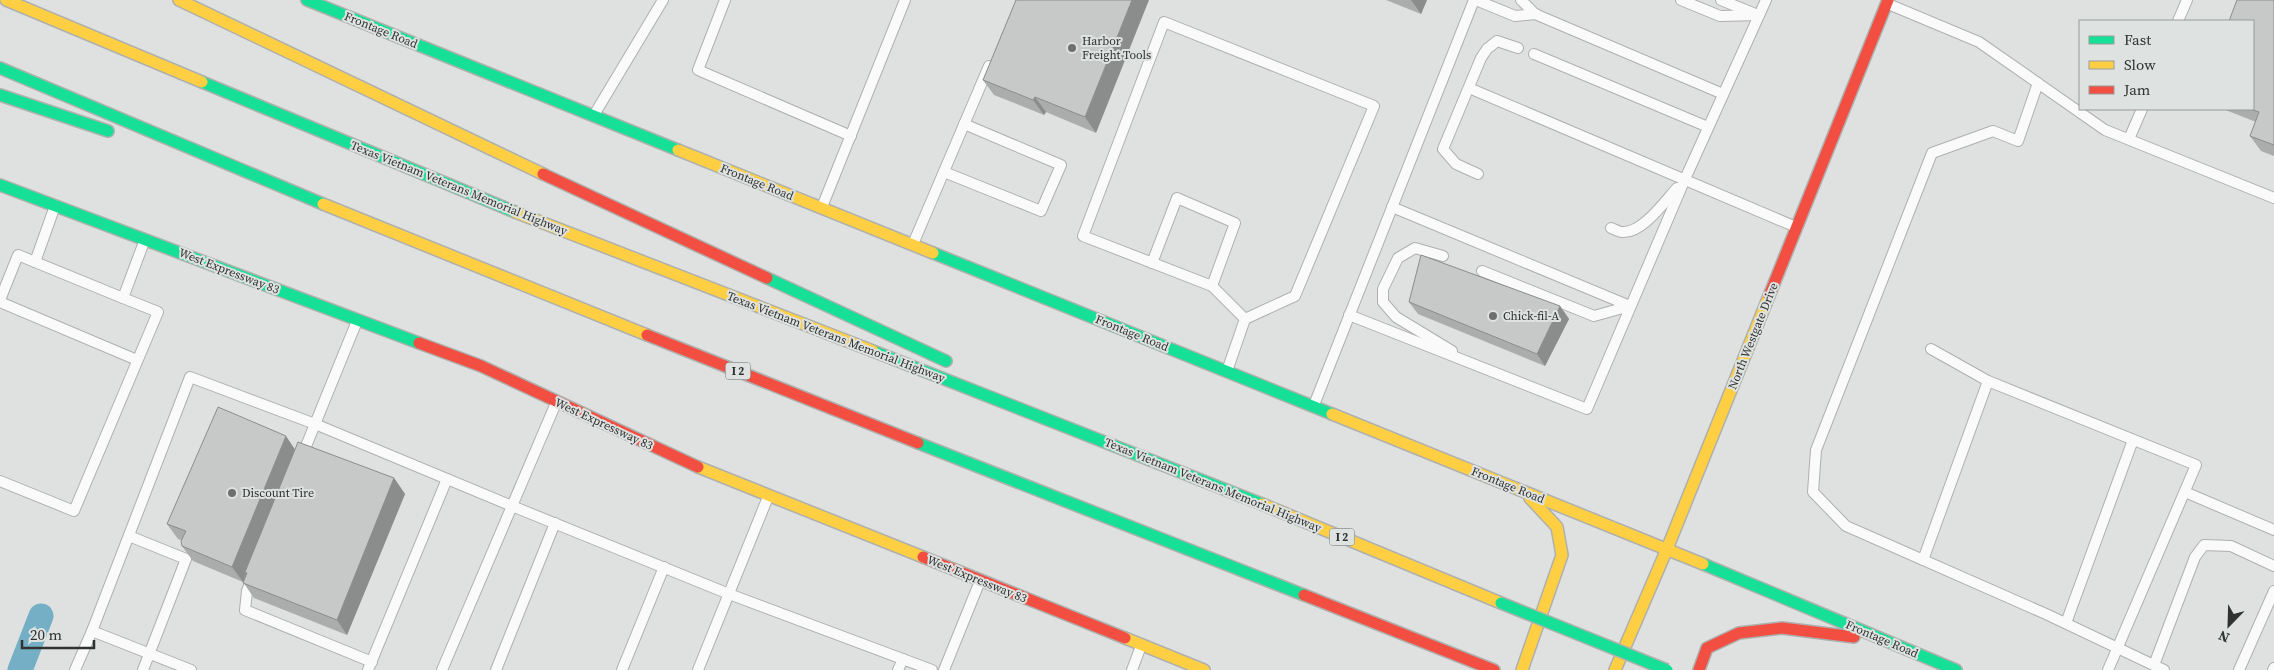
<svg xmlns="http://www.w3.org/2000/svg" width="2274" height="670" font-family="'Source Serif 4',serif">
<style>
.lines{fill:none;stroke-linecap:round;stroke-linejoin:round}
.canal{stroke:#75afc5;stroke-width:25}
.lane-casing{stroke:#aeb0ae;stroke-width:12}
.fast-casing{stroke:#aeb0ae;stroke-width:14}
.slow-casing{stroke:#aeb0ae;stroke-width:14}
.jam-casing{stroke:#aeb0ae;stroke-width:14}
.lane{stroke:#fafafa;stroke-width:10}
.fast{stroke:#16e098;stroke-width:11}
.slow{stroke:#ffcf43;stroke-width:11}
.jam{stroke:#f24e42;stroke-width:11}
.fast-bridge-casing{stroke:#aeb0ae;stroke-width:14;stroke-linecap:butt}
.fast-bridge{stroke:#16e098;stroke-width:11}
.wall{fill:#abadad}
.shaded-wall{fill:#8b8d8d}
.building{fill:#c7c9c9;stroke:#8b8d8d}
.poi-dot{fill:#6d6f6e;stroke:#dee2e1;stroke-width:2}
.labels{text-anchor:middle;stroke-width:4;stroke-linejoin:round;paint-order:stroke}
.shield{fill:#dee2e1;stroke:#646666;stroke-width:1}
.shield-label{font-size:11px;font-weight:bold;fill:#303131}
.street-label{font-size:12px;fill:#303131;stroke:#dee2e1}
.poi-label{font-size:12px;fill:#303131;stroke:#dee2e1;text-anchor:start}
</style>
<rect width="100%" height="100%" fill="#dfe1e0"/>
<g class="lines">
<polyline class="canal" points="20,670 41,616"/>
<defs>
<g id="lane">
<polyline points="725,0 698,70 851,136"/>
<polyline points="1476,0 1515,16 1536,14"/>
<polyline points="1521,0 1535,14 1723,94"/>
<polyline points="1681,0 1720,16 1759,15"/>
<polyline points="1721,0 1753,13"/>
<polyline points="1888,4 1979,42 2105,130 2274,198"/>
<polyline points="2178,21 2187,0"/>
<polyline points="1534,54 1708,127"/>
<polyline points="2038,83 2018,141 1993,131 1932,153 1816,450 1813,492 1846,526 2046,614 2164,670"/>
<polyline points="1469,88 1796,227"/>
<polyline points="594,115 663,0"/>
<polyline points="2129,139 2142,109"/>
<polyline points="944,172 1041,211 1061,165 964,124"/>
<polyline points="1478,174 1456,164 1443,149 1481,58 1487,49 1497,41 1518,48"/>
<polyline points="822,207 905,0"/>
<polyline points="1392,207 1630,306"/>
<path d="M1611,228C1614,229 1619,232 1622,232C1642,234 1665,201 1677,188"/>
<polyline points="913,244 989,66"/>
<polyline points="1443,256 1415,248 1398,258 1383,289 1383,302 1396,317 1452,351"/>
<polyline points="35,262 55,206"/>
<polyline points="1152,263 1177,198 1235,223 1212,286"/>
<polyline points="1482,271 1594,316 1630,306"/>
<polyline points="0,300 18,255 123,298"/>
<polyline points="0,302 137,360"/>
<polyline points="1349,315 1587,409 1685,179 1766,0"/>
<polyline points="1227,371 1245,319 1295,296 1374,106 1164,22 1083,236 1212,286 1245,319"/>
<polyline points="1988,381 2196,465 2108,670"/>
<polyline points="1314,405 1474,0"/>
<polyline points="302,456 357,321"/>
<polyline points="0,481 74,511 158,312 123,298 144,242"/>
<polyline points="2185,492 2274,530"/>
<polyline points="129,536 186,559 143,670"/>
<polyline points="1923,560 1988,381 1931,349"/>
<polyline points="252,578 247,591 245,610 372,662"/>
<polyline points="2066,623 2133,440"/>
<polyline points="2154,665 2195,557 2204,545 2231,546 2274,566"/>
<polyline points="75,670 92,631"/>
<polyline points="191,670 92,631 190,377 315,424 512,506 556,403"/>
<polyline points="368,670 447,479"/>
<polyline points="442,670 512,506 729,594 932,670"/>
<polyline points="496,670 555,523"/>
<polyline points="622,670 664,567"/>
<polyline points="698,670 768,497"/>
<polyline points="898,670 903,659"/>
<polyline points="944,670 980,581"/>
<polyline points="1132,670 1141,646"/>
<polyline points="2239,670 2274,591"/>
<polyline points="2273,670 2274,668"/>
</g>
<g id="fast">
<polyline points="307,0 678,150"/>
<polyline points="0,68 323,204"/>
<polyline points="202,82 515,212"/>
<polyline points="0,95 108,131"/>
<polyline points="0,185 419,343"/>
<polyline points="933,253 1332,414"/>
<polyline points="767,278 946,361"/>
<polyline points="873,351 1262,504"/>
<polyline points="918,443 1304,595"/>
<polyline points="1703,564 1956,670"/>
</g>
<g id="slow">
<polyline points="6,0 202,82"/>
<polyline points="179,0 543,174"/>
<polyline points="678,150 933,253"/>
<polyline points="323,204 647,335"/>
<polyline points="515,212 873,351"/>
<polyline points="1332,414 1703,564"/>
<polyline points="698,467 923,557"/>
<polyline points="1262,504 1501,603"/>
<polyline points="1125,638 1204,670"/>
<polyline points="1522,670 1562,555 1557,527 1530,498"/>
<polyline points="1615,670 1667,549 1769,296"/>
</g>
<g id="jam">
<polyline points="543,174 767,278"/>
<polyline points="1769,296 1888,0"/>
<polyline points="647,335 918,443"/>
<polyline points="419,343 481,366 698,467"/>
<polyline points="923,557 1125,638"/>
<polyline points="1304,595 1494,670"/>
<polyline points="1699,670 1707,648 1739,633 1782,628 1854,637"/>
</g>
</defs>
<use href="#lane" class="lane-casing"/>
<use href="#fast" class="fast-casing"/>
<use href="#slow" class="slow-casing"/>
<use href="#jam" class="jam-casing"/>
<use href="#lane" class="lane"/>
<use href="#fast" class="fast"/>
<use href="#slow" class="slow"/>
<use href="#jam" class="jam"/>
<defs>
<polyline id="fast-bridge" points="1501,603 1667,670"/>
</defs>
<use href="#fast-bridge" class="fast-bridge-casing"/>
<use href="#fast-bridge" class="fast-bridge"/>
</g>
<g class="wall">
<polygon points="1016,0 1096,133 1046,112 1044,115 994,95 983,80"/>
<polygon points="1386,0 1427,0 1421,14"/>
<polygon points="2274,0 2274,156 2261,151 2250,136 2256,122 2223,109 2253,109"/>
<polygon points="1409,302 1560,306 1569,319 1545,366 1418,314"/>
<polygon points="295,449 394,478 405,494 347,635 254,598 243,582 193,561 182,546 181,540 178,539 167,524"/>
</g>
<g class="shaded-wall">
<polygon points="1132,0 1149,0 1096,133 1085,117"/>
<polygon points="1411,0 1427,0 1421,14"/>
<polygon points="1035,97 1046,112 1044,115 1033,100"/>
<polygon points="1560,306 1569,319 1545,366 1537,354"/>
<polygon points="286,436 296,451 245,572 246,574 243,582 232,567"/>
<polygon points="394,478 405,494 347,635 337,620"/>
</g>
<g class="building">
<polygon points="1016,0 1132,0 1085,117 1035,97 1033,100 983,80"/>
<polygon points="2237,0 2274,0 2274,145 2250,136 2259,112 2250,109 2253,109 2253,21 2229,21"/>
<polygon points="1421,255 1560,306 1537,354 1409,302"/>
<polygon points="218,407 286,436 232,567 182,546 181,541 186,531 167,524"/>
<polygon points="298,442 394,478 337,620 243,583 247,573 245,572"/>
</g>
<g class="poi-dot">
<circle cx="1072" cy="48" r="5"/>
<circle cx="1493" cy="316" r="5"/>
<circle cx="232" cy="493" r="5"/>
</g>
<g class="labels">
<g class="shield">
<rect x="725.5" y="362.5" width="25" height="17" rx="4"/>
<rect x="1329.5" y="528.5" width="25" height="17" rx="4"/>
</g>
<g class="shield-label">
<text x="738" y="375">I 2</text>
<text x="1342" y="541">I 2</text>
</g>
<g class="street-label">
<text transform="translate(381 30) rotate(22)" y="4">Frontage Road</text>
<text transform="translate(757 182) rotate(22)" y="4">Frontage Road</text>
<text transform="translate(459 188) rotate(22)" y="4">Texas Vietnam Veterans Memorial Highway</text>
<text transform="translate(229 271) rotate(21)" y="4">West Expressway 83</text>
<text transform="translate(1132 333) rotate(22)" y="4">Frontage Road</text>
<text transform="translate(1753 336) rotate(-68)" y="4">North Westgate Drive</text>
<text transform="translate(836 337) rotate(21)" y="4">Texas Vietnam Veterans Memorial Highway</text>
<text transform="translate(604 424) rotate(25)" y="4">West Expressway 83</text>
<text transform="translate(1213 485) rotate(22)" y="4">Texas Vietnam Veterans Memorial Highway</text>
<text transform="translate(1508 485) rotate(22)" y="4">Frontage Road</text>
<text transform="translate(977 579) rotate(22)" y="4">West Expressway 83</text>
<text transform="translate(1882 639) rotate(23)" y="4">Frontage Road</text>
</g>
<g class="poi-label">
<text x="1082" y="45">Harbor<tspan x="1082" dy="14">Freight Tools</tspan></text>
<text x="1503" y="320">Chick-fil-A</text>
<text x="242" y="497">Discount Tire</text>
</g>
</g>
<rect x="2079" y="20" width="175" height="90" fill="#dee2e1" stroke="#989b9b"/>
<rect x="2089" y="36" width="25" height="8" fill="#16e098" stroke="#989b9b"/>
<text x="2124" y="45" font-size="15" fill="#303131">Fast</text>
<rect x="2089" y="61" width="25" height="8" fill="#ffcf43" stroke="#989b9b"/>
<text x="2124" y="70" font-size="15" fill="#303131">Slow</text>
<rect x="2089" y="86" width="25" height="8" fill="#f24e42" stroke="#989b9b"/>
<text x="2124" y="95" font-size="15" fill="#303131">Jam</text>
<g transform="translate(2229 625) rotate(203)" stroke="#dee2e1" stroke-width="4" paint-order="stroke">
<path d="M0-4L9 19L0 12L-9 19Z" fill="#303131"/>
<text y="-8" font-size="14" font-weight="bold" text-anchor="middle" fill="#303131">N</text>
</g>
<path d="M22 640v8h72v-8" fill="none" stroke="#303131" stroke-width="2.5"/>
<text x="30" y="640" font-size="15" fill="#303131" stroke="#dee2e1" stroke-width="4" paint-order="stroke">20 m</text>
</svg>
